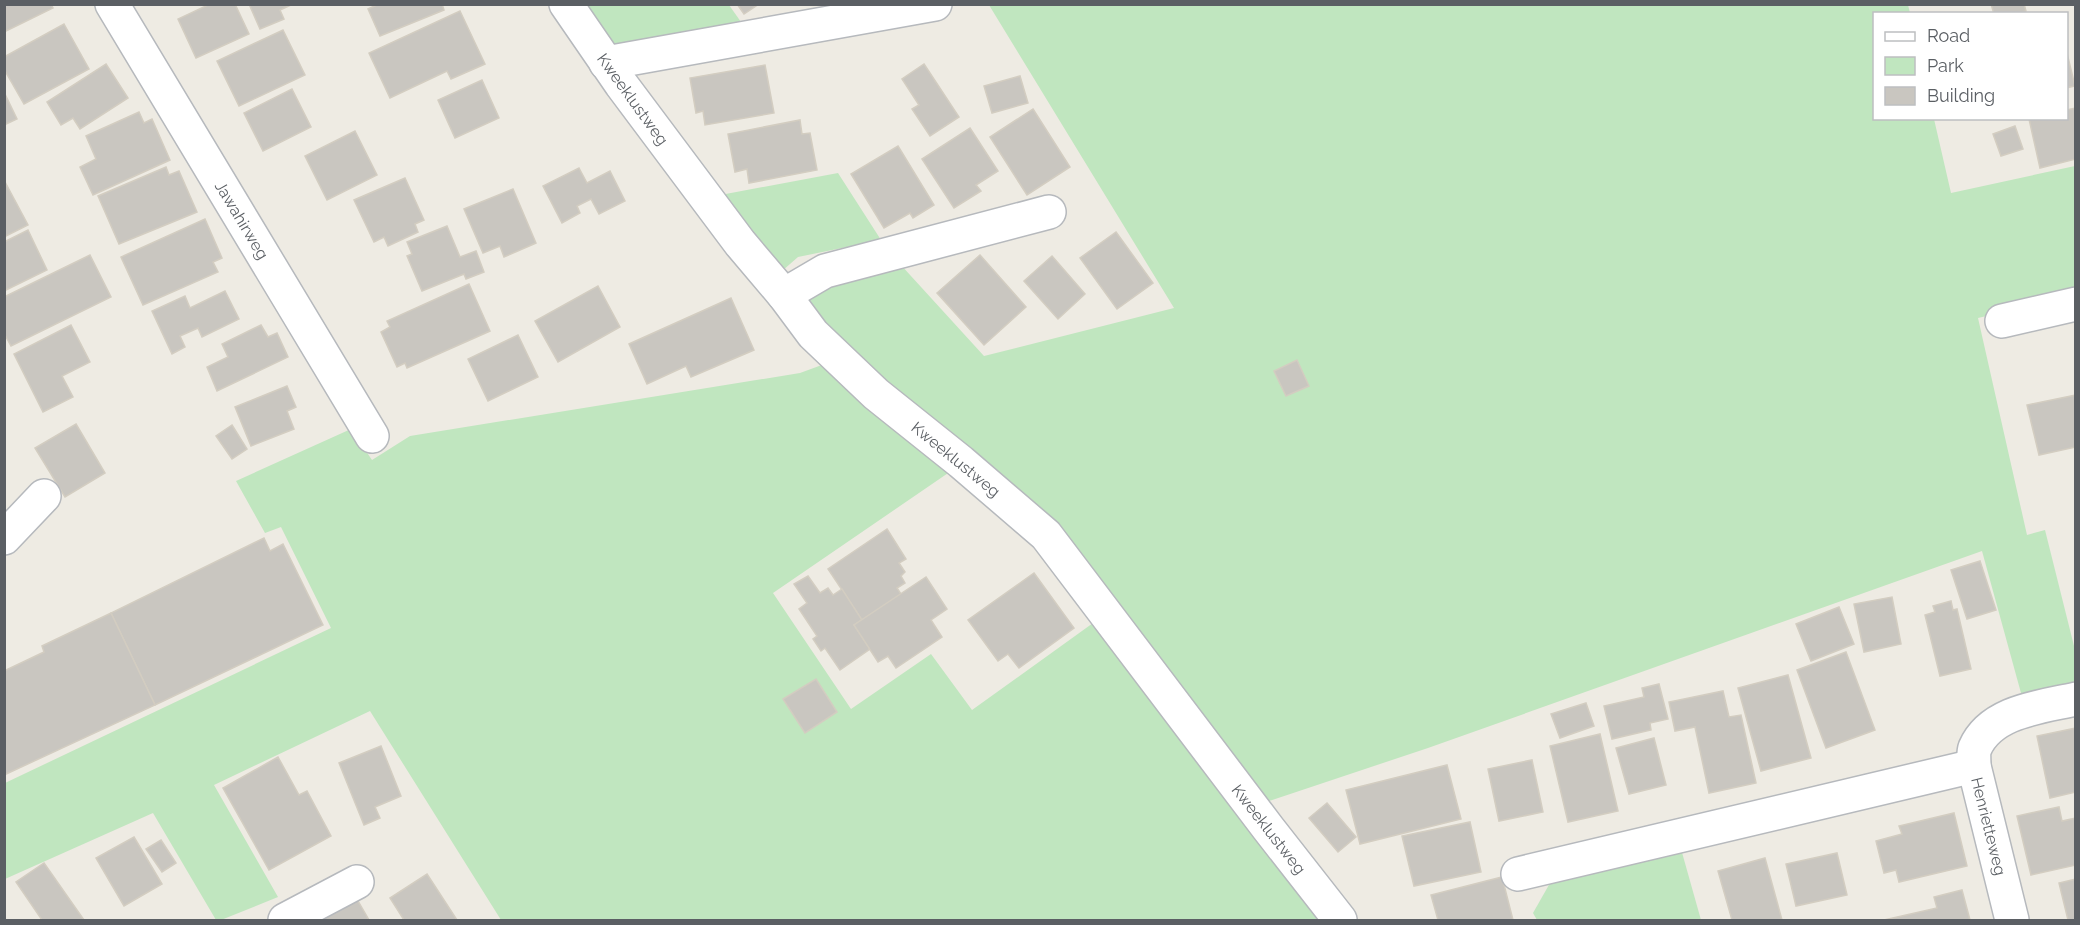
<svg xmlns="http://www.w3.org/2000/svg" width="2080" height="925" font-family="Raleway,sans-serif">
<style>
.green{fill:#c0e6bf}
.building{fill:#c9c6c0;stroke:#d3cdc1;stroke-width:1.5}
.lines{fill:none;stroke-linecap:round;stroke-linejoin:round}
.minor-casing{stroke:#b6b9bd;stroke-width:36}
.minor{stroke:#fff;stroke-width:33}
.labels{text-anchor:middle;stroke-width:4.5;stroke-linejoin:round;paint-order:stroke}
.street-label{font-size:16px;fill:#5b5f64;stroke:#fff}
</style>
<rect width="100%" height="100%" fill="#eeebe3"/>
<g class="green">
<polygon points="576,5 729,5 741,22 608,50"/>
<polygon points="989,5 1908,5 1910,13 1874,14 1874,118 1934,119 1951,193 2075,166 2075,295 1978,318 2027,535 2045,530 2075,650 2075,690 2024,704 1982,551 1428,748 1266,802 1060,537 885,387 794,293 890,253 984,356 1174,308"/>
<polygon points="838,173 881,240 798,257 782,271 715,196"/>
<polygon points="830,362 954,469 773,593 851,709 931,654 972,710 1100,618 1330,920 501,920 370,711 214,785 278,897 221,920 216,920 153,813 5,879 5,783 331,628 281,527 265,533 236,481 351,429 372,460 410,436 800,373"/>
<polygon points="1681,849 1701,920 1537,920 1533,913 1554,876"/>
</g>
<g class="building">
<polygon points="4,4 51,4 53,8 4,32"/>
<polygon points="210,4 235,4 249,34 196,58 178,19"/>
<polygon points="249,4 293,4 280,10 284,19 260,29"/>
<polygon points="379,4 442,4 444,10 380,36 368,9"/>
<polygon points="737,4 759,4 744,14"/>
<polygon points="1991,4 2024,4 2026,11 2015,14 1994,14"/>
<polygon points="460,11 485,64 451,79 447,71 390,98 369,53"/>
<polygon points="64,24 89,69 24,104 4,69 4,57"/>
<polygon points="283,30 305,75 239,106 217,61"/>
<polygon points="2066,49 2075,86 2066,88"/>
<polygon points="106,64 128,98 80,129 73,118 61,125 47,102"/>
<polygon points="924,64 959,117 930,136 912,109 919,105 902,79"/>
<polygon points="765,65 774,113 705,125 703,111 696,113 690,78"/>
<polygon points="1020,76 1028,103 992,113 984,86"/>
<polygon points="482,80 499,118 455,138 438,100"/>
<polygon points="292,89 311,127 263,151 244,113"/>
<polygon points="4,92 17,119 4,125"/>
<polygon points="2076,108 2076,159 2040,168 2029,119 2066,118 2066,110"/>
<polygon points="1033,109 1070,167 1027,195 990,137"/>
<polygon points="139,112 144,123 152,119 170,160 93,195 80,167 96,159 86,136"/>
<polygon points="800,120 802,134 810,133 817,170 749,183 747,169 735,172 728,134"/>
<polygon points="2015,126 2023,149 2001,156 1993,134"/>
<polygon points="970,128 998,171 976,185 981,191 954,208 922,159"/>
<polygon points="355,131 377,175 327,200 305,156"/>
<polygon points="898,146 934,205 913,218 910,213 884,228 851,174"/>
<polygon points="166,167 169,175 179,171 197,212 119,244 98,196"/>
<polygon points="579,168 587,183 610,171 625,201 599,214 591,199 577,206 580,213 562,223 543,186"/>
<polygon points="405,178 424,220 415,224 418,232 388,246 384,237 374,242 354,200"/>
<polygon points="4,180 28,225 4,237"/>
<polygon points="513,189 536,243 504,257 500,246 483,253 464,209"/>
<polygon points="205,219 222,258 213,262 218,272 143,305 121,257"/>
<polygon points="447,226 460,257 476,251 484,272 466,279 464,274 422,291 407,256 412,254 407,242"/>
<polygon points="28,230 47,270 4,291 4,242"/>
<polygon points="1116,232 1153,283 1117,309 1080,258"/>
<polygon points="90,255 111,297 11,346 4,333 4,297"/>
<polygon points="980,255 1026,307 984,345 937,293"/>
<polygon points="1052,256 1085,294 1058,319 1024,281"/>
<polygon points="469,284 490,331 407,368 405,363 397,367 381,332 390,327 387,321"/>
<polygon points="598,286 620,327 558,362 535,321"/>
<polygon points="225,291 239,319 202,337 198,328 180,336 185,347 172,354 152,311 185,296 190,308"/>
<polygon points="731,298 754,350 691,377 686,366 647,384 629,344"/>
<polygon points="71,325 90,362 62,376 73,397 43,412 14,354"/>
<polygon points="261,325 268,337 277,333 288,357 217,391 207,367 228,357 222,344"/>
<polygon points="518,335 538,377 488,401 468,359"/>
<polygon points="1297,360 1309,386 1286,396 1274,371"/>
<polygon points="287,386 296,407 287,411 294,429 251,446 235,407"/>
<polygon points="2076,395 2076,447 2039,455 2027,405"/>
<polygon points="76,424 105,473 65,497 35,448"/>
<polygon points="232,425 247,449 232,459 216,436"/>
<polygon points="887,529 906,559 899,563 905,572 901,576 905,583 897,588 901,594 862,620 828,569"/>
<polygon points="264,538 270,551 283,544 323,625 155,705 111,613"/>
<polygon points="1980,561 1996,610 1967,619 1951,570"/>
<polygon points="1034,573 1074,628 1019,668 1008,654 998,661 968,620"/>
<polygon points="808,576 820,593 828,588 833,595 842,589 862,620 854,625 870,649 840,670 825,648 821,651 813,639 817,636 799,609 807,603 794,584"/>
<polygon points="926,577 947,609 931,620 942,637 896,668 888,656 878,662 854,625"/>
<polygon points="1892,597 1901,644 1864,652 1854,604"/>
<polygon points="1951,601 1953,610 1957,609 1971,669 1940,676 1925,615 1935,612 1933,606"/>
<polygon points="1839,607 1854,644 1811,661 1796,624"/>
<polygon points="111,613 155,705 4,775 4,671 44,652 42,646"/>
<polygon points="1846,652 1875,730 1826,748 1797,670"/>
<polygon points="1788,675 1811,758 1761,771 1738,688"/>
<polygon points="816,679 837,712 805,733 783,699"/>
<polygon points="1659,684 1668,719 1650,723 1651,730 1612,739 1604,706 1644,697 1642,688"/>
<polygon points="1723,691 1729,717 1741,715 1756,783 1709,793 1695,727 1675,731 1669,702"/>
<polygon points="1586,703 1594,726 1560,738 1551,714"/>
<polygon points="2076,728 2076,792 2050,798 2037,736"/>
<polygon points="1600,734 1618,811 1568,822 1550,746"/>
<polygon points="1654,738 1666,785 1629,794 1616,748"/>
<polygon points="381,746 401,796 375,807 380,818 364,825 339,763"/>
<polygon points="278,757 299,795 307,791 331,836 269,870 223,788"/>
<polygon points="1532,760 1543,812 1499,821 1488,769"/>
<polygon points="1447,765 1461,819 1360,844 1346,790"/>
<polygon points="1327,803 1356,837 1338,852 1309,818"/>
<polygon points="2059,807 2062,821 2076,818 2076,865 2031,875 2017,816"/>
<polygon points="1954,813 1967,866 1899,882 1896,870 1884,873 1876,841 1902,834 1899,826"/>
<polygon points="1470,822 1481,872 1414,886 1402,836"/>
<polygon points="134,837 162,884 124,906 96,858"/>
<polygon points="161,840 176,863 162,872 146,849"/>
<polygon points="1837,853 1847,895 1796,906 1786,864"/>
<polygon points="1765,858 1782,920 1732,920 1718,871"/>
<polygon points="44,863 84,920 42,920 16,882"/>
<polygon points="427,874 457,920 404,920 390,898"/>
<polygon points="1502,877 1513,920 1438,920 1431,895"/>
<polygon points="2076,879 2076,920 2068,920 2059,883"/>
<polygon points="1962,890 1970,920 1884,920 1937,908 1934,897"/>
<polygon points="354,894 369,920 306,920"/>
</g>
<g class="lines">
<defs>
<g id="minor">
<polyline points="112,4 372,436"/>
<polyline points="566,4 621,84 740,243 784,295 813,334 876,394 961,462 1046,535 1268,828 1340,920"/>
<polyline points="606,63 935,4"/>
<polyline points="784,295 825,271 1049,212"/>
<polyline points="2002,321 2076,304"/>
<polyline points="4,538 44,496"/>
<polyline points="1518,874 1974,766"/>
<polyline points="285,920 357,882"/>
<path d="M2012,920L1974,766C1974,761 1973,753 1975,748C1991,711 2041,707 2076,699"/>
</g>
</defs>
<use href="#minor" class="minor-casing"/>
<use href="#minor" class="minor"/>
</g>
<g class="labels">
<g class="street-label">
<text transform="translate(633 99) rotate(54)" y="6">Kweeklustweg</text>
<text transform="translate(242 220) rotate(59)" y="6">Jawahirweg</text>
<text transform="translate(956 459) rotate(39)" y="6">Kweeklustweg</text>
<text transform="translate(1989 826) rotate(76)" y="6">Henrietteweg</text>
<text transform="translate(1269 829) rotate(52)" y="6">Kweeklustweg</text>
</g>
</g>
<rect width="2080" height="925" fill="none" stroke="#5b5f64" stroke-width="12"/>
<rect x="1873" y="12" width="195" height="108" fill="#ffffff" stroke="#bdbfc1" stroke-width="1.5"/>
<rect x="1885" y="32" width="30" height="9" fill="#ffffff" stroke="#bdbfc1" stroke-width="1.5"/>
<text x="1927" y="42" font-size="18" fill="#5b5f64">Road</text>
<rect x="1885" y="57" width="30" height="18" fill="#c0e6bf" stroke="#bdbfc1" stroke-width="1.5"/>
<text x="1927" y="72" font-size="18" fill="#5b5f64">Park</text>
<rect x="1885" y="87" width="30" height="18" fill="#c9c6c0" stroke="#bdbfc1" stroke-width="1.5"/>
<text x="1927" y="102" font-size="18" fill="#5b5f64">Building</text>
</svg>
